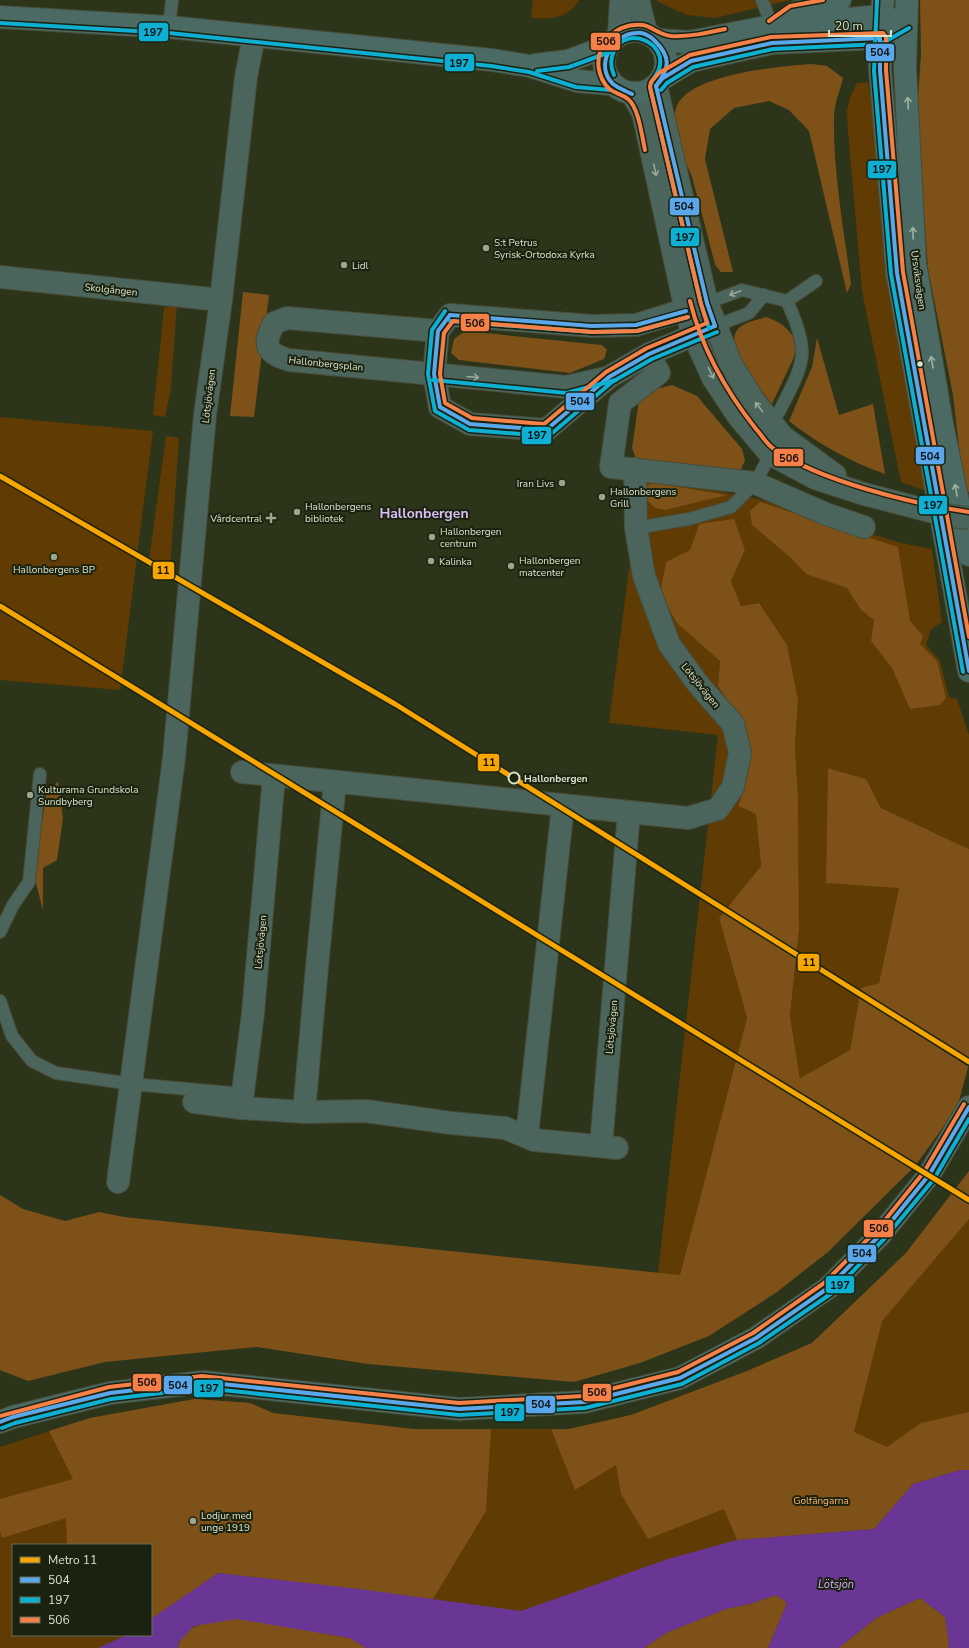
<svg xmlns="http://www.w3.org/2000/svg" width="969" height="1648" font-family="'Nunito Sans',sans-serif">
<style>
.green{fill:#613b04;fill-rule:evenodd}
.forest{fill:#7d5118}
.water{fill:#693695}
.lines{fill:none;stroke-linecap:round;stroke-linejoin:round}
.lane-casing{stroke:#474d39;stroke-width:14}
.street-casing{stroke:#474d39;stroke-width:24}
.secondary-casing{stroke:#474d39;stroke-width:24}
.lane{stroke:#4b645c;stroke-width:12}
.street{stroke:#4b645c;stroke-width:22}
.secondary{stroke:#4a6a63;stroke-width:22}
.street-bridge-casing{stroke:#474d39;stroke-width:24;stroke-linecap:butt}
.street-bridge{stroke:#4b645c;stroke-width:22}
.bus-1-casing{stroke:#1b220f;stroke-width:7}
.bus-2-casing{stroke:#1b220f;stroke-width:7}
.bus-3-casing{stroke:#1b220f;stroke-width:7}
.bus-1{stroke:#5aa8eb;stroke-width:4}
.bus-2{stroke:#0dafd3;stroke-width:4}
.bus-3{stroke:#f78048;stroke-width:4}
.metro-1-casing{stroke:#1b220f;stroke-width:8}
.metro-1{stroke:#f7a600;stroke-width:5}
.oneway{stroke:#a0b3a1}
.oneway2{stroke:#99aa98}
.poi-dot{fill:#9ca68c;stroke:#1b220f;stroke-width:1.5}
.bus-dot{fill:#d9e3ca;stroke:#1b220f;stroke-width:1.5}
.stop-dot{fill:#1b220f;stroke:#d9e3ca;stroke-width:2}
.labels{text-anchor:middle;stroke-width:4;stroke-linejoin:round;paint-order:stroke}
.poi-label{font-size:10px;fill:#d9e3ca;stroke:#1b220f;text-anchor:start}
.street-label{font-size:10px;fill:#d9e3ca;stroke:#1b220f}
.stop-label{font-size:10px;font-weight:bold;fill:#d9e3ca;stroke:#1b220f;text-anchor:start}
.park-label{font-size:10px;fill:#fcb771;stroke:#1b220f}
.water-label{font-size:11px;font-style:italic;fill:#d0aafb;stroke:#1b220f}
.district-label{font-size:14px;font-weight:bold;fill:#d8bff6;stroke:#1b220f}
.line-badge{stroke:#1b220f;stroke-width:1.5}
.pale-badge-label{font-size:11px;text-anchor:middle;font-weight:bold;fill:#111}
</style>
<rect width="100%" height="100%" fill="#2c341a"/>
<g class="green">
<path d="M533,0H579C568,19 551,19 531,18Z"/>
<polygon points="657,0 790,0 715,18 687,15 658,2"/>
<polygon points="868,82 873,118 929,492 901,482 862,291 848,132 847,111 850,97 857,83"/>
<polygon points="177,303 171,388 165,417 153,415 164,308"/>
<polygon points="0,417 153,431 120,690 0,680"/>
<polygon points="166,436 179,438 170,569 148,568"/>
<polygon points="641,476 758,499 901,543 932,549 942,622 931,629 926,645 940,661 949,697 957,699 969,735 969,849 881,808 866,779 828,768 899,888 879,983 861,988 850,1050 800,1078 790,1016 799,930 798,796 795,746 798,700 759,603 741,606 731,581 745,550 699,524 690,550 720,661 718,686 741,721 749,756 746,783 738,806 756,814 761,866 719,918 747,1018 680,1276 658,1273 718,735 609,723"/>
<path d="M969,1171V1648H0V1447L90,1418L195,1399L250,1403L273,1413L413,1429H569L631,1415L747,1371L812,1343L906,1253ZM13,1545H151V1635H13Z"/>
</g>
<g class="forest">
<polygon points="920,0 969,0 969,492 964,491 953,395 928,269 917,112 921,54"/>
<path d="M812,64L827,66L843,78C840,91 834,104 834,117C833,171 844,231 851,284L847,293L809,131L789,110L769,101L734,108L710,129L705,159L733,272H721L715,265C708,236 700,207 692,177C689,167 683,160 679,150C676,139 672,120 676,108C686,74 781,66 812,64Z"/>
<polygon points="243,292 269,295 254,417 230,416"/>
<path d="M766,317C783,323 788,328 797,343L794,357L772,404C761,390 722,346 738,329C744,322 757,320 766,317Z"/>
<polygon points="465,331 602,345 607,350 604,359 570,373 459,360 451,353 454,339"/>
<path d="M817,338L839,415L873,404L885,474C851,462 818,444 789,421L812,367Z"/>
<polygon points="672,385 697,396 742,449 745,460 740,472 638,465 632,448 640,393"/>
<polygon points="655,483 727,495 665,510 655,508 644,497 645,486"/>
<polygon points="760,502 898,547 910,621 923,636 920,644 937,661 946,698 940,705 910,709 892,668 871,641 874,620 861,610 847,588 806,574 789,556 752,525 750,511"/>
<polygon points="734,519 745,550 731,581 741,606 759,603 787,645 798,700 795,746 798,796 799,930 790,1016 800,1078 850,1050 861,988 879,983 899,888 826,883 828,768 866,779 881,808 969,849 969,1064 957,1108 915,1166 828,1252 777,1292 709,1336 640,1363 574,1382 368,1364 257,1347 105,1362 28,1381 0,1370 0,1195 23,1209 65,1221 99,1212 124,1217 680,1275 747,1018 719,918 761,866 756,814 738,806 746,783 749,756 741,721 718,686 720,661 677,623 660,594 666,562 690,550 699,524"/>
<polygon points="58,781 63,818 57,860 43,868 43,911 34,875 46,796"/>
<polygon points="969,1171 969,1219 882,1321 854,1432 887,1447 921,1423 969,1412 969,1470 960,1470 913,1484 874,1529 737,1540 724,1509 648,1539 621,1494 616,1465 575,1490 551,1429 569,1429 631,1415 747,1371 812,1343 906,1253"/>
<polygon points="195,1399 250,1403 273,1413 413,1429 491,1429 486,1511 433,1599 218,1573 151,1619 151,1545 67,1545 66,1518 2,1538 0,1532 0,1499 73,1479 49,1431 90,1418"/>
<polygon points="776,1595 787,1603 768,1648 644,1648 665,1633 726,1609 750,1604"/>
<polygon points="920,1598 945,1617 949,1643 948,1648 839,1648 876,1618"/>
<path d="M237,1618L350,1638L366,1648H178C183,1621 216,1622 237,1618Z"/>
</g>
<polygon class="water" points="960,1470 969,1470 969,1648 948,1648 949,1643 945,1617 920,1598 876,1618 839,1648 768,1648 787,1603 776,1595 750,1604 726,1609 666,1633 644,1648 366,1648 350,1638 237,1619 194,1626 179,1642 178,1648 98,1648 127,1635 151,1635 151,1619 218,1573 359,1589 521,1611 668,1559 737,1540 874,1529 913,1484"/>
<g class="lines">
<defs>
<g id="lane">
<polyline points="762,0 772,26"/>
<polyline points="169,27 172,0"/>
<polyline points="707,303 742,290 787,301 816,281"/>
<polyline points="715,326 749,313 764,295"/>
<path d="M779,412C787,396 803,369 802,351C801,333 794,317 787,301"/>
<polyline points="636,528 689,519 731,507 755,483 773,450"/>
<polyline points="0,932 13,905 29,882 40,774"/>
<polyline points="0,1001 12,1036 32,1061 56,1073 132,1084 243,1094"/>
</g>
<g id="street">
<polyline points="638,0 646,32"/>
<polyline points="619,35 621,0"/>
<polyline points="656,86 707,303 731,364 754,401 783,437 835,475"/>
<polyline points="632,94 643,113 686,311 693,334 713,378 738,416 770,454 815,478 864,494"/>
<polyline points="0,277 221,300"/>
<polyline points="707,303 636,325 592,326 450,315 438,331 434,374 440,407 470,424 546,430 609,377 649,354 715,326"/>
<path d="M438,331L287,318L274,323C263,345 265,353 289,360L566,387L606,378"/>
<polyline points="649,354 659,373 620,403 611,467 755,483 826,514 864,527"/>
<polyline points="242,772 688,818 718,809 733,787 740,753 733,724 698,684 669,644 644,576 636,528 635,469"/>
<polyline points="194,1102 241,1108 304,1112 366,1111 451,1123 505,1128 534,1140 617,1148"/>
<polyline points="241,1108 253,1013 274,776"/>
<polyline points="304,1112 317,967 335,782"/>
<polyline points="527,1136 563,805"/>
<polyline points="601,1146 629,812"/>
<polyline points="118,1182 174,758 205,415 221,300 246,77 254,36"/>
</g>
<g id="secondary">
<polyline points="883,0 880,38 880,70 897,273 969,671"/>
<polyline points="907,0 905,68 915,263 942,424 969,555"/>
<polyline points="796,12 824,6 840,0"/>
<polyline points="0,17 169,27 492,60 530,66 577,81 611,84"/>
<circle cx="635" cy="62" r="31"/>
<polyline points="658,40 689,42 772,26 881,16 895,20"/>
<polyline points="535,65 568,61 608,46"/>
<polyline points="663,78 691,61 772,43 880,38 893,30"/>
<polyline points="0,1422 13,1417 110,1393 203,1382 459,1409 584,1402 680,1378 756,1338 828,1288 881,1234 929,1175 969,1107"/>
</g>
</defs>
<use href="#lane" class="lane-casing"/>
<use href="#street" class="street-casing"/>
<use href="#secondary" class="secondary-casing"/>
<use href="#lane" class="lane"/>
<use href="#street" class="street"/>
<use href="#secondary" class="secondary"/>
<defs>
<polyline id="street-bridge" points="864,494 949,516 969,518"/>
</defs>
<use href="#street-bridge" class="street-bridge-casing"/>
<use href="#street-bridge" class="street-bridge"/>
<defs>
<g id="bus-1">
<polyline points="656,86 663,78 691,61 772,43 880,38 880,70 897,273 969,671"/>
<polyline points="656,86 707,303 715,326"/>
<path d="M632,94C626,91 618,88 613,84C594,66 612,34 636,33C643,32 650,36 655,41C671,57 670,68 656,86"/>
<polyline points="450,315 592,326 636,325 686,311"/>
<polyline points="440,407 470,424 546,430 609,377 649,354 715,326"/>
<polyline points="440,407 434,374 438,331 450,315"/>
<polyline points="0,1422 13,1417 110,1393 203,1382 459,1409 584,1402 680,1378 756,1338 828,1288 881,1234 929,1175 969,1107"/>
</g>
<g id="bus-2">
<polyline points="877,0 874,71 891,274 963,672"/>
<polyline points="0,23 169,33 491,66 529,72 576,87 610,90"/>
<polyline points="537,71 569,67 610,52"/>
<path d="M614,75C610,66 610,59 614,51C628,24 668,44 659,69C657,74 653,79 651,83"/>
<polyline points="650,87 701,304 709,328"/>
<polyline points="661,90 667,83 693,67 773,49 881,44 909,28"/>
<polyline points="445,311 432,330 428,374 435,411 469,430 546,436 550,435 612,382 652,359 717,332"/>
<polyline points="450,321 592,332 637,331 688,317"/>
<polyline points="433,380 566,393 616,380"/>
<polyline points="2,1428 15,1423 111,1399 203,1388 459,1415 585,1408 682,1384 759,1343 832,1293 885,1238 934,1179 969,1119"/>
</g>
<g id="bus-3">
<polyline points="769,21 790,6 823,0"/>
<path d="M645,150C642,137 639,108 628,99C618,91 610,95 602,79C589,51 613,21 643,25C653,27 659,35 671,36C689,37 707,33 725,29"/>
<path d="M690,301C702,349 725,390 756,429C762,435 766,444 774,449C819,481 914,504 969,512"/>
<polyline points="688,317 637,331 592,332 453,321 444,333 440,374 445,403 472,418 544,424 606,372 647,348 707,323 701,304 650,87 651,82 659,73 690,55 771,37 883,33 886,37 886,70 903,272 969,637"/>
<polyline points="0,1416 109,1387 202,1376 459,1403 583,1396 678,1372 753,1333 824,1283 877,1230 924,1172 964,1104"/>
</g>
</defs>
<use href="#bus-1" class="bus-1-casing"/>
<use href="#bus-2" class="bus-2-casing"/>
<use href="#bus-3" class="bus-3-casing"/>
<use href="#bus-1" class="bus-1"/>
<use href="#bus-2" class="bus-2"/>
<use href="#bus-3" class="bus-3"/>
<defs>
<g id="metro-1">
<polyline points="0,476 395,704 969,1062"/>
<polyline points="0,606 969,1200"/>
</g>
</defs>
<use href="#metro-1" class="metro-1-casing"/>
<use href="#metro-1" class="metro-1"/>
</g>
<defs><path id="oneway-shaft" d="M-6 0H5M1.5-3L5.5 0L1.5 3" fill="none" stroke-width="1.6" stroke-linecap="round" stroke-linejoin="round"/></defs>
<g class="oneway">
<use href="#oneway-shaft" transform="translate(908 103) rotate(-93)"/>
<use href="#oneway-shaft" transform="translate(913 233) rotate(-92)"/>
<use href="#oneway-shaft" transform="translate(932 362) rotate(-100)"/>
<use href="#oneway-shaft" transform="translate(956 490) rotate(-101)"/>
</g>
<g class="oneway2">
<use href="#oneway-shaft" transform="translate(655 170) rotate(78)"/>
<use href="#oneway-shaft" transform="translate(735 293) rotate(160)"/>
<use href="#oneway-shaft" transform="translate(711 373) rotate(65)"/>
<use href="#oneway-shaft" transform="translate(473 377) rotate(5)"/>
<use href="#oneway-shaft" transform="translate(759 407) rotate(-129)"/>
</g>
<g class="poi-dot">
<circle cx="486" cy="248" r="4"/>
<circle cx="344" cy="265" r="4"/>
<circle cx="562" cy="483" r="4"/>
<circle cx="602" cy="497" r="4"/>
<circle cx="297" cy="512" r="4"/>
<path d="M269 512h4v4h4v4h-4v4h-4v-4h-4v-4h4z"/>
<circle cx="432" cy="537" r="4"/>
<circle cx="54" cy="557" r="4"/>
<circle cx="431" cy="561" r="4"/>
<circle cx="511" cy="566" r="4"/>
<circle cx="30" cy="795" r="4"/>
<circle cx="193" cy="1521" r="4"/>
</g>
<circle class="bus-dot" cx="920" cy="364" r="3.5"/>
<circle class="stop-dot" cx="514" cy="778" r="5.5"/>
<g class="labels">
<g class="poi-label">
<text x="494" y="246">S:t Petrus<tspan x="494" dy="12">Syrisk-Ortodoxa Kyrka</tspan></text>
<text x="352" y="269">Lidl</text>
<text x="554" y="487" text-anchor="end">Iran Livs</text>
<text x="610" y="495">Hallonbergens<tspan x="610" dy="12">Grill</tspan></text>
<text x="305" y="510">Hallonbergens<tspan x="305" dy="12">bibliotek</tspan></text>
<text x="262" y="522" text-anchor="end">Vårdcentral</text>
<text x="440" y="535">Hallonbergen<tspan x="440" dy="12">centrum</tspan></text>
<text x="519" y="564">Hallonbergen<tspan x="519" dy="12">matcenter</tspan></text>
<text x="439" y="565">Kalinka</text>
<text x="54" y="573" text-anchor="middle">Hallonbergens BP</text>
<text x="38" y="793">Kulturama Grundskola<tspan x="38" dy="12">Sundbyberg</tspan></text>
<text x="201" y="1519">Lodjur med<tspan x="201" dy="12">unge 1919</tspan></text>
</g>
<g class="street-label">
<text transform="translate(919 280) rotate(82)" y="4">Ursviksvägen</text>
<text transform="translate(111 289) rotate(6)" y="4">Skolgången</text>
<text transform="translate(326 363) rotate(6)" y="4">Hallonbergsplan</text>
<text transform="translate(208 396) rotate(-83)" y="4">Lötsjövägen</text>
<text transform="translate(701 685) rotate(51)" y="4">Lötsjövägen</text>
<text transform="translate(260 942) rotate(-85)" y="4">Lötsjövägen</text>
<text transform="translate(611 1027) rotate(-85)" y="4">Lötsjövägen</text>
</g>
<g class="stop-label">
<text x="524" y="782">Hallonbergen</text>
</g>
<g class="park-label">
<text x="821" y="1504">Golfängarna</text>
</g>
<g class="water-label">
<text x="836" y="1588">Lötsjön</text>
</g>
<g class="district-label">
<text x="424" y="518">Hallonbergen</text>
</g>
</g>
<g class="line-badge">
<rect x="138" y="22" width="31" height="20" rx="4" fill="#0dafd3"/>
<rect x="590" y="32" width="31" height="19" rx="4" fill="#f78048"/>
<rect x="865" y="43" width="30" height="19" rx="4" fill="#5aa8eb"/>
<rect x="444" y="53" width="31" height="19" rx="4" fill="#0dafd3"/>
<rect x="867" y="160" width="30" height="19" rx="4" fill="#0dafd3"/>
<rect x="669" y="197" width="31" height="19" rx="4" fill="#5aa8eb"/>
<rect x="670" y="227" width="30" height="20" rx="4" fill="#0dafd3"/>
<rect x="460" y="313" width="30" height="19" rx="4" fill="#f78048"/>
<rect x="565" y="392" width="30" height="19" rx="4" fill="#5aa8eb"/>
<rect x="521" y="426" width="31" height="19" rx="4" fill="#0dafd3"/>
<rect x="915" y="446" width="30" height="19" rx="4" fill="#5aa8eb"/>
<rect x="773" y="448" width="31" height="19" rx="4" fill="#f78048"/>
<rect x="918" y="495" width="30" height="20" rx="4" fill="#0dafd3"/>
<rect x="152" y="561" width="23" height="19" rx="4" fill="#f7a600"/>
<rect x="477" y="753" width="23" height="19" rx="4" fill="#f7a600"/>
<rect x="797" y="953" width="23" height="19" rx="4" fill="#f7a600"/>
<rect x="863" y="1219" width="31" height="19" rx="4" fill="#f78048"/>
<rect x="847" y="1244" width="30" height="19" rx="4" fill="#5aa8eb"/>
<rect x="825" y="1275" width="30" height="19" rx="4" fill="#0dafd3"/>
<rect x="132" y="1373" width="30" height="19" rx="4" fill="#f78048"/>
<rect x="163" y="1375" width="30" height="20" rx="4" fill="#5aa8eb"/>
<rect x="193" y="1379" width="31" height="19" rx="4" fill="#0dafd3"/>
<rect x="582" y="1383" width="30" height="19" rx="4" fill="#f78048"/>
<rect x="525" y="1395" width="31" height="19" rx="4" fill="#5aa8eb"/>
<rect x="494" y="1403" width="31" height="19" rx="4" fill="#0dafd3"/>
</g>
<g class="pale-badge-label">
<text x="153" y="36">197</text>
<text x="606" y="45">506</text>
<text x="880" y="56">504</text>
<text x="459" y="67">197</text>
<text x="882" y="173">197</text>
<text x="684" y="210">504</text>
<text x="685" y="241">197</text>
<text x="475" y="327">506</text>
<text x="580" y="405">504</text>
<text x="537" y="439">197</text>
<text x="930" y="460">504</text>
<text x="789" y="462">506</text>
<text x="933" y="509">197</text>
<text x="163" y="574">11</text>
<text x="489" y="766">11</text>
<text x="809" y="966">11</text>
<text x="879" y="1232">506</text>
<text x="862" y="1257">504</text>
<text x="840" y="1289">197</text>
<text x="147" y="1386">506</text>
<text x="178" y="1389">504</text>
<text x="209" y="1392">197</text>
<text x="597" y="1396">506</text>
<text x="541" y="1408">504</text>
<text x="510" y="1416">197</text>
</g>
<rect x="12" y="1544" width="140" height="92" fill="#1b220f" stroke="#676f5a"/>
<rect x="20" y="1557" width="20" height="6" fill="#f7a600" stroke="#676f5a"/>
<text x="48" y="1564" font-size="12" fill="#d9e3ca">Metro 11</text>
<rect x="20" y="1577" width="20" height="6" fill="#5aa8eb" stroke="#676f5a"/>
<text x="48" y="1584" font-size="12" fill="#d9e3ca">504</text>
<rect x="20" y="1597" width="20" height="6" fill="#0dafd3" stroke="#676f5a"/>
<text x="48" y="1604" font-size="12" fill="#d9e3ca">197</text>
<rect x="20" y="1617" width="20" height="6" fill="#f78048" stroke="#676f5a"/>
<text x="48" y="1624" font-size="12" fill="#d9e3ca">506</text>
<path d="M829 30v6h62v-6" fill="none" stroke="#d9e3ca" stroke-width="2"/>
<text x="835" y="30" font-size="12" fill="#d9e3ca" stroke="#1b220f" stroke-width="3" paint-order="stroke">20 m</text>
</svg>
